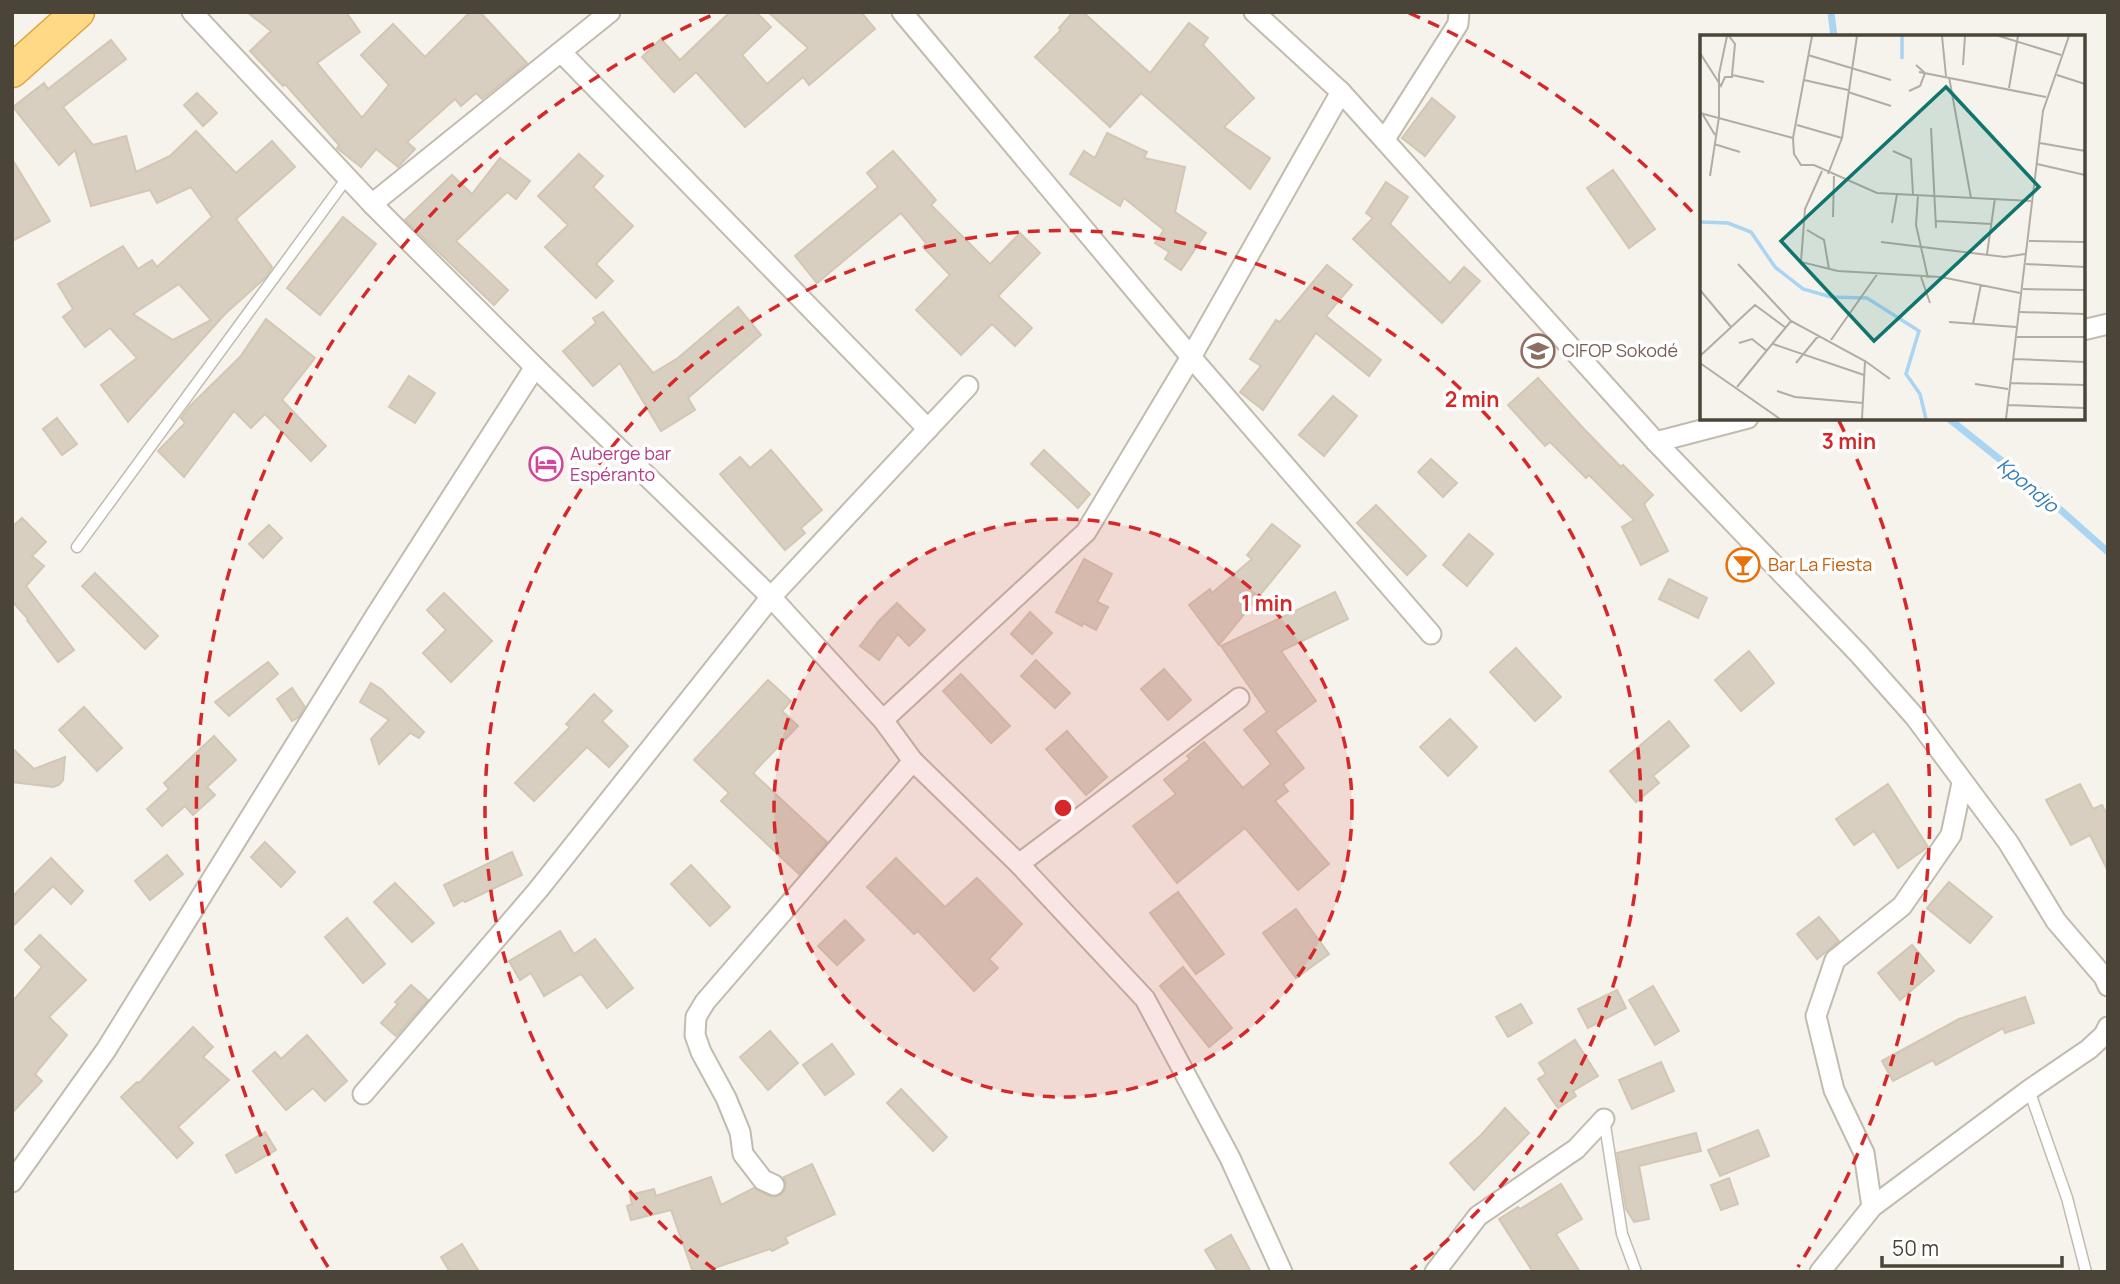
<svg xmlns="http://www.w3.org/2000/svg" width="2120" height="1284" font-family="Manrope,sans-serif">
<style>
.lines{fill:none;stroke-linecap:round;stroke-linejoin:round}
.stream{stroke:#a9d4f2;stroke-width:7}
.building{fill:#d8cfc1;stroke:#d3c7b4;stroke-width:2;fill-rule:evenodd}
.service-casing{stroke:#c2bbae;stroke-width:13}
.minor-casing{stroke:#c2bbae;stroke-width:23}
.trunk-casing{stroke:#e0a43c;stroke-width:35}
.service{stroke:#fff;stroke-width:10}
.minor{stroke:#fff;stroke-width:19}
.trunk{stroke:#ffd985;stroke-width:32}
.ring{fill:none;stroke:#d62828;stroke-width:3.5;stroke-dasharray:12 9}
.labels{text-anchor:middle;stroke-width:7;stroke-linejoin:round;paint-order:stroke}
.education-label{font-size:18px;fill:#785e54;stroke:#fff;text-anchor:start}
.hotel-label{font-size:18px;fill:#b23c85;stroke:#fff;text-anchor:start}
.food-label{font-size:18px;fill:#c56008;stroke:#fff;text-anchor:start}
.water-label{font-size:19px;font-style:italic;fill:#2e7ab2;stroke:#fff}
.inset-river{fill:none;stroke:#a9d4f2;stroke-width:3.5}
.inset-road{fill:none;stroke:#b2ada4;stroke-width:2}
.view{fill:#0f766e;fill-opacity:0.15;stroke:#0f766e;stroke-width:3.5}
.inset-edge{fill:none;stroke:#4b4439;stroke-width:3.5}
.centre{fill:#d62828;stroke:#fff;stroke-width:3.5}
.ring-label{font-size:21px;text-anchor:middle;font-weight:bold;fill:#d62828;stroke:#fff;stroke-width:7;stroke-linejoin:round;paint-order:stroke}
</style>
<rect width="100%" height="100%" fill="#f6f3ec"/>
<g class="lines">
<g class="stream">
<polyline points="1831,12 1834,37"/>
<polyline points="1948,418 2036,488 2108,552"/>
</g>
</g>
<g class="building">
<polygon points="247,12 346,12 360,32 317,63 362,118 389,85 361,55 393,24 425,57 470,12 480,12 527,63 482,99 476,93 461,106 455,99 407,142 415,149 398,167 376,149 361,167 337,148 339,145 285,84 283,86 250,51 271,31"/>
<polygon points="730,12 756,12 771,27 742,55 767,84 808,48 768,12 861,12 875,29 809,85 803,77 745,127 696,72 674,92 642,57 661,39 680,60"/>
<polygon points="1073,12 1083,12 1150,73 1189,23 1208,38 1203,45 1254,98 1224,127 1270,158 1250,189 1141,93 1110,127 1035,57 1061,30 1059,28"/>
<path d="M111,40L126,59L63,107L93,145L126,136L136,172L170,156L196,131L236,173L272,141L295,167L236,219L272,267L265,278L225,314L128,422L101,385L137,358L110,328L85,347L63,317L73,309L58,284L123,246L138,269L152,260L157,267L212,217L191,187L157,203L150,190L91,206L75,150L59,165L13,107L44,83L48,89ZM179,284L211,320L173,340L133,314Z"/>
<polygon points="197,93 217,113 203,126 184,105"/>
<polygon points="1432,98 1455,117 1425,156 1402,138"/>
<polygon points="1107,133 1147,152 1144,158 1185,167 1175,212 1206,233 1181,270 1165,259 1169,252 1155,243 1164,230 1124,198 1120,206 1070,174 1084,151 1095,158"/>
<polygon points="893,151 936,200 931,205 990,264 1020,233 1040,253 998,296 1032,328 1015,346 992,324 961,355 916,310 950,275 923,247 926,243 901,213 817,283 795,256 878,187 867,173"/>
<polygon points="579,154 603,176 593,187 633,226 596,264 613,281 596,298 545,247 568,225 538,196"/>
<polygon points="500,158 530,181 516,199 507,192 456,241 508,290 494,305 405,220 452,175 472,194"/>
<polygon points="12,159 50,221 12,241"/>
<polygon points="1613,170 1655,229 1629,248 1587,188"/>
<polygon points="1386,182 1408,197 1390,224 1450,283 1464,267 1480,281 1442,323 1353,239 1373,218 1366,213"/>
<polygon points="343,217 376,244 320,315 287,288"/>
<polygon points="1327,265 1352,285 1326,316 1381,360 1369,376 1316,333 1263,410 1240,392 1261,366 1250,359 1276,320 1280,322"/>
<polygon points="738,307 761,335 688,398 695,410 661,431 620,363 593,386 563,351 596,323 593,318 603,312 653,373 678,358"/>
<polygon points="266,319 315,358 282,400 326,446 311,461 265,414 251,428 234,411 184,477 158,451 185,423 181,418 190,406 240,357"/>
<polygon points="409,376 435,393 415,423 389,407"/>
<polygon points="1538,378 1583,428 1621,467 1623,465 1653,495 1644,504 1668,551 1641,565 1622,527 1634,520 1589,475 1586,478 1550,442 1545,446 1508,405"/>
<polygon points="1333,396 1357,416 1324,456 1299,435"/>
<polygon points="57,418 77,444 62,455 43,429"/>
<polygon points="771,450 822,510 801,528 805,533 785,550 720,474 740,457 750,468"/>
<polygon points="1044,450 1090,494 1078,508 1031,464"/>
<polygon points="1431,459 1457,483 1443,497 1418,472"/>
<polygon points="1376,505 1426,556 1407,575 1357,523"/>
<polygon points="22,518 46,542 32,556 44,566 26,586 74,650 58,662 27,620 28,619 12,601 12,527"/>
<polygon points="1272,524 1300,546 1219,645 1189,605 1210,589 1212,593 1252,559 1247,555"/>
<polygon points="269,525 282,538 263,558 249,544"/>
<polygon points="1469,534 1493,554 1467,586 1443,565"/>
<polygon points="1084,559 1112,574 1097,602 1108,607 1096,630 1083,623 1082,626 1056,612"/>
<polygon points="95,573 158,636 145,649 82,586"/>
<polygon points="1669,579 1707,598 1698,618 1659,599"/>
<polygon points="1335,592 1348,619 1281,651 1316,701 1275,731 1304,768 1283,785 1288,791 1275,801 1329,864 1298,890 1245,828 1177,883 1133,826 1176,794 1164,780 1190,759 1187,756 1204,742 1243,788 1271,764 1244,730 1267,712 1221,646"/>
<polygon points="444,593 492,641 451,682 423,653 446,630 427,610"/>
<polygon points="897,603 925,630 909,646 898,634 879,660 860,646 878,622"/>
<polygon points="1030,612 1052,633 1032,654 1011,634"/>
<polygon points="1516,648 1561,697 1535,721 1490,672"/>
<polygon points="1749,651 1774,683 1741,711 1715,680"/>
<polygon points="1036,660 1070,693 1055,708 1021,676"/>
<polygon points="268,662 278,674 229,716 215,702"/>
<polygon points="1164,669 1191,700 1168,720 1141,689"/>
<polygon points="961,674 1010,726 991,743 943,691"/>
<polygon points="768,680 791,701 782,711 798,726 753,773 827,842 799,874 721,801 729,793 694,760"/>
<polygon points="371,683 381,689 424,732 419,738 410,733 379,764 371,739 389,720 360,702"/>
<polygon points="292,688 305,707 299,717 292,721 277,699"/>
<polygon points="594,694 612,711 602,721 628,746 609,767 587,747 534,801 515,783 570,727 566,724"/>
<polygon points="84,707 122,748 97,771 59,730"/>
<polygon points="1450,719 1477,747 1448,776 1420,747"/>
<polygon points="1669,721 1689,746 1653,776 1659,783 1636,802 1610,771"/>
<polygon points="1067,731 1107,777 1086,795 1046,749"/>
<polygon points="214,736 236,760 207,787 215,795 193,815 185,806 162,826 147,809 169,789 164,783"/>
<polygon points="12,748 34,769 65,757 63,780 59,785 53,787 12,782"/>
<polygon points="1888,784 1928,847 1898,868 1874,831 1854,845 1836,819"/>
<polygon points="2080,784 2093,809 2102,805 2108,816 2108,871 2090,835 2071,845 2046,800"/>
<polygon points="265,842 295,872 281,887 251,857"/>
<polygon points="512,852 522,875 465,902 463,900 454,906 444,885"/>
<polygon points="167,855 183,874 150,900 135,881"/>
<polygon points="51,858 83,891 71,904 53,886 12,927 12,897"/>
<polygon points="896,858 945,907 977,878 1022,924 989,959 998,968 974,991 918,931 914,934 867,887"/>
<polygon points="691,865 730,907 710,926 671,884"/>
<polygon points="1949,882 1992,917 1970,943 1927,908"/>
<polygon points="395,883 434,923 412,942 374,902"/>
<polygon points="1178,892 1224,954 1196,974 1150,913"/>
<polygon points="1296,909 1329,954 1296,978 1263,933"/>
<polygon points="1819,917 1839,941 1817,959 1797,934"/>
<polygon points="347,918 385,964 363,983 325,937"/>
<polygon points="845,920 864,940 837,965 818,946"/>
<polygon points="560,931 574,954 595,939 633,988 607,1008 581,974 544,996 531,973 520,980 509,961"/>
<polygon points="40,935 86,980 49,1017 67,1035 35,1074 42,1081 12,1113 12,1002 42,967 25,950"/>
<polygon points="1912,945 1934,971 1900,1000 1878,973"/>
<polygon points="1183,967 1232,1028 1209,1047 1160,986"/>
<polygon points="411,985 428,1000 396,1036 381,1023 398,1004 395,1002"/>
<polygon points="1653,986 1679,1031 1655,1045 1629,1000"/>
<polygon points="1617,990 1626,1008 1588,1028 1578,1009"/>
<polygon points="2025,997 2034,1023 2005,1033 2003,1028 1936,1065 1933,1060 1893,1081 1882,1061 1959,1019"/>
<polygon points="1521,1004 1532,1023 1508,1037 1496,1017"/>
<polygon points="193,1027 213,1047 203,1057 229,1080 178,1127 193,1143 177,1158 121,1097 137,1082 139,1083"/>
<polygon points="770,1031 798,1063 768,1090 740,1057"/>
<polygon points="307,1035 347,1081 325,1101 313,1088 286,1110 253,1071 275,1052 281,1059"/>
<polygon points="1575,1040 1598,1076 1573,1091 1576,1096 1558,1108 1538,1079 1546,1074 1539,1063"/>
<polygon points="832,1044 854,1074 825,1095 803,1065"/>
<polygon points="1661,1062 1674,1091 1632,1109 1619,1080"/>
<polygon points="901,1089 947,1137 933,1151 887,1103"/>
<polygon points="1505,1108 1529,1133 1474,1190 1450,1163 1481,1135"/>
<polygon points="1758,1130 1769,1156 1720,1176 1708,1150"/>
<polygon points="265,1132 276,1150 236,1173 226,1155"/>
<polygon points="1696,1133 1701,1151 1639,1166 1649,1219 1634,1222 1626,1209 1617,1153"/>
<polygon points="812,1164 835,1214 785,1237 788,1243 772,1251 770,1249 703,1272 693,1272 671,1210 631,1220 627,1206 632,1204 630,1195 654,1189 656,1196 711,1177 721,1205 754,1188 769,1196 776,1197 782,1194 785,1189 786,1183 784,1177"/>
<polygon points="1729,1178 1738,1204 1721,1210 1711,1185"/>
<polygon points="1561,1184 1582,1219 1556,1234 1580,1272 1533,1272 1499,1219 1518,1207 1520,1209"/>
<polygon points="1231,1235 1251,1272 1218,1272 1205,1250"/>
<polygon points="462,1244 479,1272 450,1272 441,1257"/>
</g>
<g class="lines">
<defs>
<g id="service">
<polyline points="77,547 347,178"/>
<polyline points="2029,1090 2067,1198 2086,1272"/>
<polyline points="1604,1119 1622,1234 1636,1272"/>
</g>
<g id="minor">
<polyline points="192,12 372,204 535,367 771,597 883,720 913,761 1019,864 1145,999 1230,1158 1282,1272"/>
<polyline points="902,12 1191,357 1431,634"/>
<polyline points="1254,12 1341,92 1656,442 1860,655 1915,717 2008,842 2056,921 2104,977 2108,986"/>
<polyline points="561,52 928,429"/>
<polyline points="1385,139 1458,24 1459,12"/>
<polyline points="372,204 610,12"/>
<polyline points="2083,330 2108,324"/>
<polyline points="1656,442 1748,418"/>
<polyline points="883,720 1086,532 1191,357 1341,92"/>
<polyline points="1019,864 1239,698"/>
<polyline points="363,1094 538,890 771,597 968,386"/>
<polyline points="12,1182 106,1050 376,615 535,367"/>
<polyline points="774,1185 763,1180 743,1154 740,1132 726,1098 701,1052 695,1035 696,1017 705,1002 913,761"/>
<polyline points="1872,1207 1864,1153 1834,1090 1816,1016 1835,960 1902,906 1951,835 1962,783"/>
<polyline points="1435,1272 1478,1216 1576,1149 1604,1119"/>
<polyline points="1820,1272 1872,1207 2029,1090 2089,1049 2104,1035 2108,1027"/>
</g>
<polyline id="trunk" points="12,71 78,12"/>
</defs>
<use href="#service" class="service-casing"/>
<use href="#minor" class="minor-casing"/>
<use href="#trunk" class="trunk-casing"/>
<use href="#service" class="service"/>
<use href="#minor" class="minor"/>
<use href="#trunk" class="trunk"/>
</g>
<circle cx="1063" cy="808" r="289" fill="#d62828" fill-opacity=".12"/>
<g class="ring">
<circle cx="1063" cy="808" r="289"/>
<path d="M715 1270A578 578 0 1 1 1411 1270"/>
<path d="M328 1267A867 867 0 0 1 717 13M1409 13A867 867 0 0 1 1697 217M1839 421A867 867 0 0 1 1798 1267"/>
</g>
<defs>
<symbol id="university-ring" viewBox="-11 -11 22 22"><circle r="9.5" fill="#fff" stroke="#8d6e63" stroke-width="1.5"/><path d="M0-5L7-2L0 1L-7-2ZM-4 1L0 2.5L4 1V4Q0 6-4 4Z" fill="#8d6e63"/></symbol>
<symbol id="hotel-ring" viewBox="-11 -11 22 22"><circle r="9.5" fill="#fff" stroke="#d1479c" stroke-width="1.5"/><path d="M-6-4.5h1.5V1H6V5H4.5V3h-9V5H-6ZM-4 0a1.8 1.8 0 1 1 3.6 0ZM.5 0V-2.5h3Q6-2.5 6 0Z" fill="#d1479c"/></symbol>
<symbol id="bar-ring" viewBox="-11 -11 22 22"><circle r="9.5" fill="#fff" stroke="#e8710a" stroke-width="1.5"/><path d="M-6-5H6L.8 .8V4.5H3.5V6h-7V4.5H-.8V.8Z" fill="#e8710a"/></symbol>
</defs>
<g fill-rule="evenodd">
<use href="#university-ring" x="1519" y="332" width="38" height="38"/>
<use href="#hotel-ring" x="527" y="445" width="38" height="38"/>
<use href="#bar-ring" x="1724" y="546" width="38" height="38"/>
</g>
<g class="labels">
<g class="education-label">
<text x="1562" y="357">CIFOP Sokodé</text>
</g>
<g class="hotel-label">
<text x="570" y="460">Auberge bar<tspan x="570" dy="21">Espéranto</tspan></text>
</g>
<g class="food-label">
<text x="1768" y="571">Bar La Fiesta</text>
</g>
<g class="water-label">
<text transform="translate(2028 485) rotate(40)" y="7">Kpondjo</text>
</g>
</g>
<g transform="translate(1700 35)">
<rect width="385" height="385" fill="#f6f3ec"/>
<path class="inset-river" d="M202,24V1M0,187L28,188L51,197L75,232L103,254L131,262L167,263L219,296L206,339L220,359L226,384"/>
<path class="inset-road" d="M29,1L35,9L32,40L64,47M112,1L93,103L94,119L101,130H114L177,158L331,166M242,1L246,41M299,1L361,20M0,18L21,51L25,42H33M108,20L191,45M263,30L265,1M219,37L346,62M357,40L385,49M249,42L271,163M104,45L148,55M309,53L318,1M209,56L220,51L225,38L216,30M148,57L191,71M0,78L93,103M3,80L15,100M97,90L142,103M231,93L236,193M340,108L385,116M14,109L40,117M193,116L211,124L213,159M337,129L385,140M122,136L105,174L101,227L138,236L241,242L320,258M128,139L142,103L157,1M10,141L19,82V39L27,1M218,160L216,190L228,243M133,182L134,141M236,186L292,189M192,188L197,159M107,195L124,205L129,234M329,206L385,207M181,207L305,222L325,219M287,219L295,163M38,229L91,286L165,326L162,384M326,229L385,232M221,242L230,268M323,254L385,255M0,255L31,292M320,277L385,279M249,287L316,292M273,289L281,249M317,302H385M131,305L178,238M39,308L52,304L67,316M73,309L164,340M0,321L55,270L86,293M314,324L385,327M165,326L190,344M0,328L80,384M96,328L119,300M310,348L385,350M275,349L308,354M37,352L91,286M77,356L95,362L163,368M308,370L385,373M306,384L343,76L369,1"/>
<path class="view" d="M246,52L339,152L174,306L81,206Z"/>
<rect width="385" height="385" class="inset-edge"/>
</g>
<circle cx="1063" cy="808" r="10" class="centre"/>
<g class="ring-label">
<text x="1472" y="407">2 min</text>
<text x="1849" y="449">3 min</text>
<text x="1267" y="611">1 min</text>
</g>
<rect width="2120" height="1284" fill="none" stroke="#4b4439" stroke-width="28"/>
<path d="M1882 1256v10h180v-10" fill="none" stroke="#4b4439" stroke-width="3.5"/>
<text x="1892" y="1256" font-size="21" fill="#4b4439" stroke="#ffffff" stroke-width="5" paint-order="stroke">50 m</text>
</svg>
